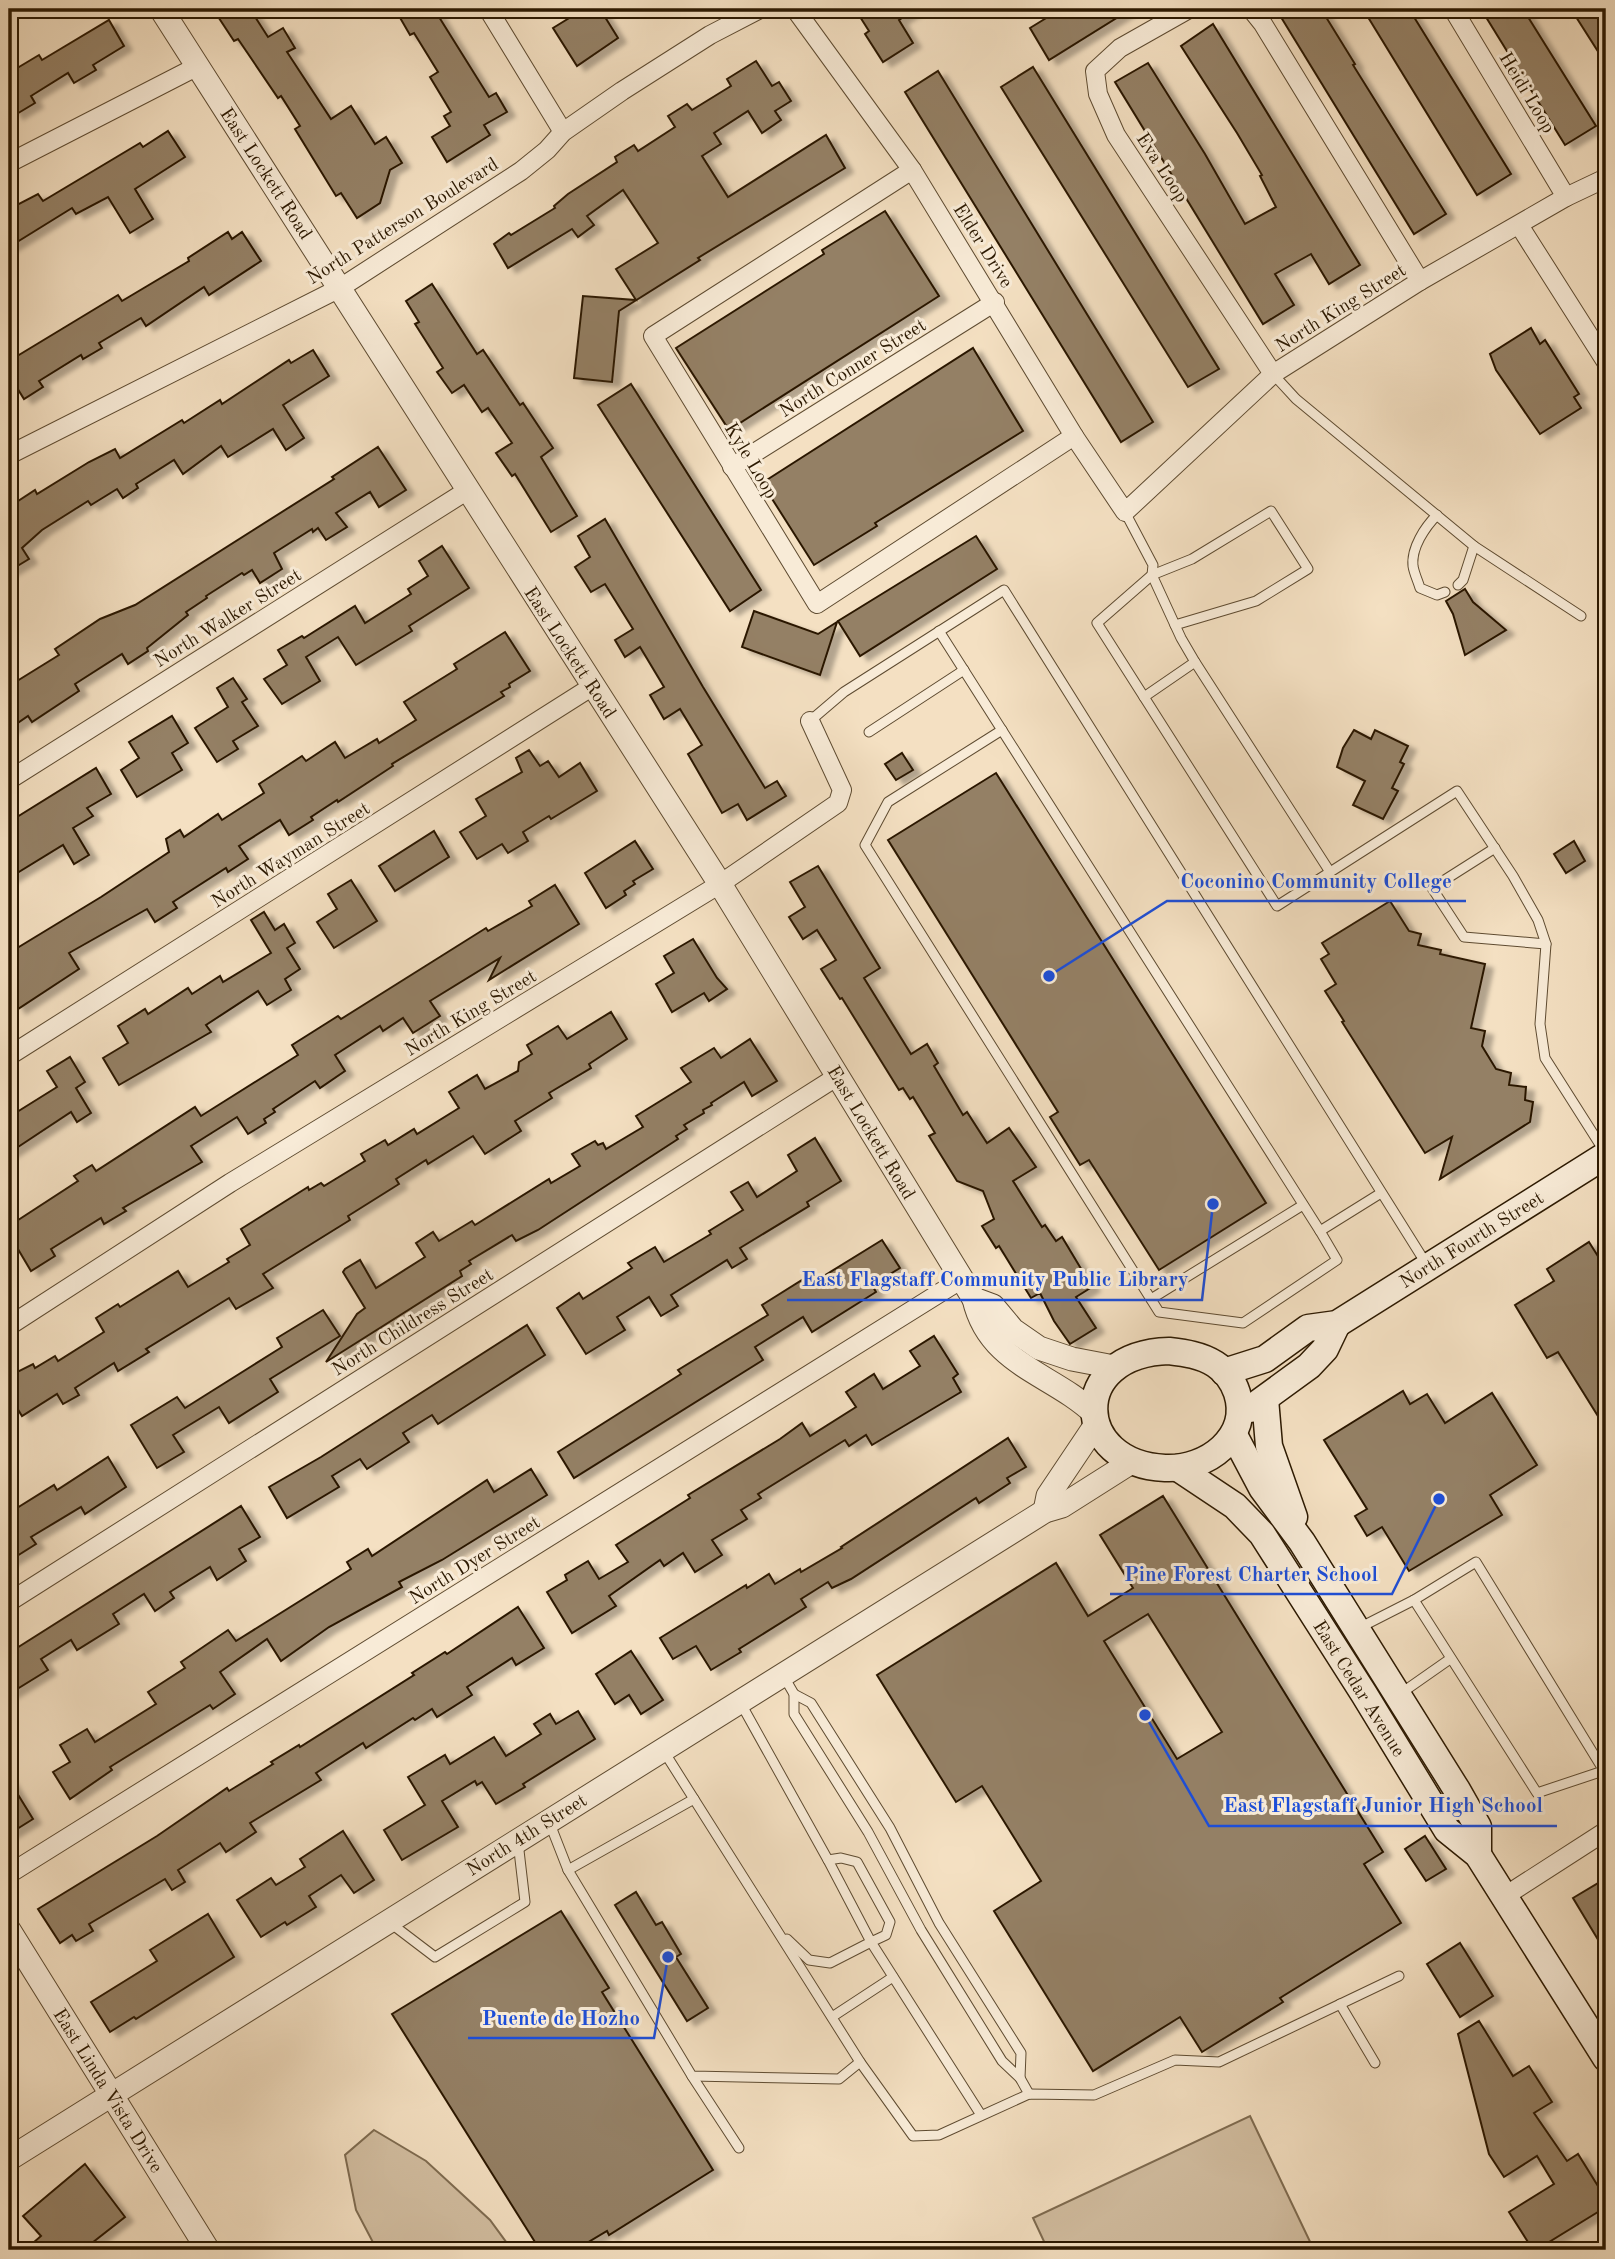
<svg xmlns="http://www.w3.org/2000/svg" width="1615" height="2259" font-family="'Old Standard TT',serif">
<style>
.green{fill:#d2bea1;stroke:#7f6c51;stroke-width:2}
.building{fill:#948065;stroke:#2c1901;stroke-width:2;fill-rule:evenodd;filter:url(#shadow)}
.lines{fill:none;stroke-linecap:round;stroke-linejoin:round}
.service-casing{stroke:#5e4b31;stroke-width:11}
.minor-casing{stroke:#5e4b31;stroke-width:20}
.tertiary-casing{stroke:#5e4b31;stroke-width:25}
.secondary-casing{stroke:#2c1901;stroke-width:29}
.service{stroke:#f8ebd7;stroke-width:9}
.minor{stroke:#f8ebd7;stroke-width:18}
.tertiary{stroke:#f8ebd7;stroke-width:23}
.secondary{stroke:#f8ebd7;stroke-width:26}
.labels{text-anchor:middle;stroke-width:6;stroke-linejoin:round;paint-order:stroke}
.street-label{font-size:19px;fill:#2c1901;stroke:#f8ebd7}
.leader{fill:none;stroke:#1d4ed8;stroke-width:2.5}
.callout-dot{fill:#1d4ed8;stroke:#f8ebd7;stroke-width:2.5}
.callout-label{font-size:21px;text-anchor:middle;font-weight:bold;fill:#1d4ed8;stroke:#f8ebd7;stroke-width:6;stroke-linejoin:round;paint-order:stroke}
</style>
<defs>
<filter id="shadow"><feDropShadow dx="8" dy="4.5" stdDeviation="2" flood-color="#0004"/></filter>
</defs>
<rect width="100%" height="100%" fill="#f4e0c2"/>
<filter id="stains"><feTurbulence type="fractalNoise" baseFrequency=".00286" numOctaves="4"/><feColorMatrix values="0 0 0 0 .2 0 0 0 0 .09 0 0 0 0 .02 0 0 0 .5 -.17"/></filter>
<radialGradient id="worn" r=".72"><stop offset=".6" stop-color="#630" stop-opacity="0"/><stop offset="1" stop-color="#630" stop-opacity=".3"/></radialGradient>
<g class="green">
<polygon points="1250,2116 1314,2250 1048,2250 1033,2218"/>
<polygon points="374,2130 426,2161 490,2220 512,2250 377,2250 356,2210 345,2155"/>
</g>
<g class="building">
<polygon points="213,9 250,9 268,37 283,28 295,48 287,52 331,119 351,106 375,144 386,137 402,163 390,170 380,203 357,218 341,193 336,196 295,129 300,126 281,96 278,98 238,39 234,41"/>
<polygon points="395,9 434,9 489,97 496,93 507,112 484,125 490,135 447,162 432,137 450,126 444,116 451,112 430,77 438,72 414,33 410,35"/>
<polygon points="584,9 600,9 618,38 577,66 553,28"/>
<polygon points="855,9 916,9 899,20 913,43 883,62 865,34 869,31"/>
<polygon points="1061,9 1131,9 1049,60 1030,28"/>
<polygon points="1276,9 1321,9 1355,64 1353,65 1446,214 1414,234"/>
<polygon points="1363,9 1409,9 1511,174 1477,195"/>
<polygon points="1481,9 1523,9 1596,126 1565,145"/>
<polygon points="1571,9 1606,9 1606,64"/>
<polygon points="109,20 124,46 93,65 96,70 74,83 68,73 31,96 35,103 15,115 9,105 9,73 39,55 42,60"/>
<polygon points="1213,24 1360,265 1329,284 1311,254 1275,274 1294,305 1263,324 1115,82 1148,63 1205,154 1245,224 1276,207 1260,176 1262,175 1237,133 1181,46"/>
<polygon points="756,61 772,86 779,82 791,101 775,111 781,120 762,133 748,111 714,133 721,144 702,156 728,197 826,135 845,168 698,258 700,260 619,311 612,382 574,378 583,296 636,300 616,269 658,243 623,190 587,216 594,225 578,237 572,229 508,268 494,244 509,233 511,235 555,208 554,206 568,194 617,162 615,157 634,145 638,151 675,127 668,116 687,104 692,110 731,86 727,79"/>
<polygon points="1033,67 1219,369 1188,387 1001,87"/>
<polygon points="938,71 1153,422 1121,442 905,92"/>
<polygon points="168,131 185,157 135,189 153,219 130,233 108,197 76,214 72,208 9,247 9,209 38,194 43,201 140,143 143,147"/>
<polygon points="885,211 939,296 729,430 676,348 824,254 822,250"/>
<polygon points="228,232 232,239 242,232 261,261 209,295 204,287 146,326 141,318 99,343 102,348 83,359 81,355 39,381 43,387 24,399 9,375 9,361 118,295 122,301 189,261 188,258"/>
<polygon points="432,284 477,354 483,350 520,405 523,403 553,448 541,457 577,516 551,532 515,474 512,476 496,453 512,443 488,408 482,412 464,385 452,393 437,372 443,368 415,324 419,322 406,301"/>
<polygon points="1531,328 1540,344 1545,340 1579,394 1574,397 1581,408 1540,434 1496,370 1490,354"/>
<polygon points="973,348 1023,431 875,523 877,526 814,565 762,483"/>
<polygon points="313,350 329,376 283,405 304,438 286,450 273,429 228,457 221,446 183,474 174,460 136,484 138,488 123,498 117,489 91,505 88,501 42,530 22,548 29,559 9,571 9,507 35,490 37,494 89,462 115,449 120,458 182,420 184,423 220,400 222,404 289,360 291,363"/>
<polygon points="631,384 761,590 730,611 598,405"/>
<polygon points="378,447 406,490 379,507 370,492 336,513 347,527 326,540 318,528 313,532 312,529 274,553 282,569 260,583 252,570 244,575 242,573 206,596 207,598 186,612 188,615 147,648 148,651 128,664 122,654 75,684 79,691 32,722 28,716 9,729 9,686 59,655 55,649 100,619 135,605 334,479 332,477"/>
<polygon points="605,519 703,687 765,788 777,781 786,796 747,820 738,804 722,813 688,754 702,745 680,709 664,719 650,695 664,687 640,647 625,657 615,640 633,629 605,584 591,592 575,567 590,557 578,536"/>
<polygon points="976,536 997,569 860,656 838,621"/>
<polygon points="442,546 469,588 409,626 412,631 356,665 338,637 306,657 320,681 282,704 264,679 287,665 278,650 302,636 304,638 355,606 365,623 411,594 408,589 428,576 419,561"/>
<polygon points="1465,589 1473,602 1506,630 1465,655 1453,614 1446,601"/>
<polygon points="754,611 818,634 837,622 820,675 742,647"/>
<polygon points="505,632 530,671 509,684 510,687 501,692 504,696 392,764 393,766 338,802 337,800 311,817 313,820 289,835 280,820 239,846 248,859 228,872 226,868 173,902 177,908 155,922 147,909 69,953 79,969 18,1009 9,994 9,953 101,897 169,852 166,839 180,830 184,837 218,814 222,820 264,793 259,784 302,756 306,761 335,742 345,758 377,739 379,743 416,720 404,702 457,669 454,664"/>
<polygon points="233,678 247,699 242,702 258,726 233,741 238,749 217,762 195,728 228,707 217,688"/>
<polygon points="172,716 188,743 172,753 182,770 137,797 121,770 139,758 129,742"/>
<polygon points="1354,730 1371,739 1375,730 1408,746 1400,762 1404,764 1392,788 1398,791 1383,819 1353,805 1365,781 1337,767 1343,748"/>
<polygon points="529,750 540,766 548,761 559,777 580,763 597,791 551,819 549,816 523,832 528,841 508,853 502,844 477,859 460,832 486,816 476,799 522,772 516,758"/>
<polygon points="902,753 913,770 896,780 885,764"/>
<polygon points="96,768 111,794 87,808 93,816 73,828 89,855 74,864 63,845 9,878 9,822"/>
<polygon points="996,773 1266,1203 1159,1270 1089,1160 1080,1165 1050,1117 1058,1112 888,840"/>
<polygon points="434,831 449,857 395,891 379,866"/>
<polygon points="635,841 653,869 633,881 635,884 624,891 626,895 606,908 585,873"/>
<polygon points="1574,841 1585,861 1566,873 1554,854"/>
<polygon points="818,866 880,968 864,978 911,1054 927,1044 938,1063 934,1066 963,1115 967,1112 987,1143 1009,1128 1036,1167 1013,1181 1042,1227 1045,1225 1056,1241 1062,1237 1092,1287 1076,1297 1096,1328 1070,1344 1054,1321 1040,1293 1031,1298 999,1246 996,1248 982,1226 994,1219 983,1191 957,1181 929,1136 935,1133 913,1097 910,1099 903,1088 899,1090 842,998 840,999 821,969 836,960 817,930 803,939 789,917 805,907 790,882"/>
<polygon points="351,880 377,921 334,948 317,922 337,909 328,894"/>
<polygon points="555,885 579,924 489,980 500,958 430,1001 440,1016 413,1033 403,1018 383,1031 380,1026 335,1055 345,1071 320,1088 315,1081 273,1109 275,1112 264,1119 266,1123 248,1134 237,1117 191,1146 202,1162 123,1208 126,1211 104,1224 101,1218 51,1249 55,1256 31,1271 9,1234 9,1226 78,1181 74,1176 92,1165 96,1171 195,1107 201,1116 298,1055 292,1045 338,1016 341,1019 486,928 488,931 532,906 529,901"/>
<polygon points="1390,901 1409,931 1421,934 1418,945 1441,950 1440,954 1485,964 1471,1028 1485,1031 1482,1046 1496,1069 1511,1073 1509,1085 1526,1087 1525,1100 1533,1102 1530,1122 1440,1179 1452,1137 1425,1153 1342,1022 1344,1021 1325,991 1336,984 1321,959 1329,954 1322,943"/>
<polygon points="264,912 275,930 284,924 295,943 287,948 300,969 285,979 291,990 267,1005 258,991 206,1025 211,1032 119,1085 103,1058 128,1043 118,1026 145,1009 148,1014 188,988 192,994 220,976 223,982 271,953 251,920"/>
<polygon points="693,939 717,978 727,989 709,1001 704,993 672,1012 656,984 674,973 664,956"/>
<polygon points="611,1012 627,1039 589,1064 591,1068 549,1093 552,1098 515,1121 521,1131 485,1154 473,1136 428,1164 426,1160 396,1179 399,1184 348,1216 350,1220 263,1274 273,1288 236,1309 229,1298 146,1349 149,1352 118,1371 114,1363 75,1388 79,1395 63,1404 57,1394 22,1416 9,1395 9,1376 33,1364 35,1368 55,1356 58,1361 104,1332 96,1318 118,1304 120,1307 178,1271 188,1287 229,1262 227,1259 250,1245 241,1229 308,1187 309,1190 321,1183 324,1186 365,1161 361,1154 385,1140 388,1145 414,1129 417,1134 459,1108 449,1092 477,1075 485,1089 518,1071 519,1062 532,1054 527,1045 558,1026 567,1039"/>
<polygon points="750,1039 777,1081 752,1096 744,1082 711,1103 712,1105 703,1110 704,1113 684,1125 687,1129 676,1136 678,1139 538,1230 516,1241 512,1235 469,1261 471,1264 460,1271 462,1276 326,1362 357,1314 365,1308 343,1272 345,1269 360,1260 376,1288 425,1257 416,1243 433,1232 439,1241 472,1221 475,1225 549,1179 551,1183 580,1166 572,1154 595,1141 598,1145 603,1143 606,1149 643,1127 636,1116 691,1082 681,1068 714,1048 721,1058"/>
<polygon points="70,1057 85,1082 76,1088 91,1113 77,1122 71,1112 9,1153 9,1117 57,1087 47,1071"/>
<polygon points="815,1138 841,1181 807,1202 809,1206 740,1248 747,1259 732,1268 727,1260 671,1295 678,1306 661,1316 649,1297 617,1317 625,1330 586,1354 557,1308 579,1293 583,1299 632,1268 628,1263 655,1247 664,1262 711,1234 709,1231 743,1210 731,1192 748,1182 757,1197 797,1171 788,1155"/>
<polygon points="882,1240 900,1268 872,1285 876,1292 812,1332 803,1317 755,1347 763,1360 574,1478 558,1452 681,1374 678,1370 768,1315 762,1305 810,1275 814,1282"/>
<polygon points="1589,1242 1606,1269 1606,1429 1558,1352 1547,1358 1515,1305 1554,1281 1547,1269"/>
<polygon points="323,1310 340,1336 270,1379 278,1392 229,1423 219,1407 173,1435 184,1452 157,1468 131,1425 177,1397 185,1408 282,1347 277,1338"/>
<polygon points="527,1325 545,1355 438,1424 432,1415 403,1433 409,1442 367,1469 360,1459 332,1476 339,1487 287,1518 269,1487 321,1457"/>
<polygon points="934,1336 958,1374 953,1378 961,1392 872,1445 866,1435 849,1446 845,1440 758,1494 761,1498 741,1510 747,1519 712,1540 722,1555 695,1572 683,1553 664,1566 660,1560 609,1596 616,1606 572,1633 547,1592 567,1580 565,1575 588,1561 599,1579 628,1562 616,1545 690,1498 688,1495 780,1439 802,1423 810,1436 856,1407 846,1392 874,1374 883,1389 920,1366 910,1351"/>
<polygon points="1403,1391 1410,1404 1427,1394 1445,1423 1492,1393 1537,1465 1490,1495 1502,1515 1409,1571 1382,1527 1367,1536 1355,1516 1367,1509 1324,1440"/>
<polygon points="1008,1438 1026,1467 1007,1478 1010,1483 979,1503 976,1498 851,1579 832,1588 828,1582 801,1599 806,1607 739,1649 741,1652 711,1670 696,1646 673,1659 660,1638 746,1585 747,1588 769,1574 775,1584 800,1569 801,1572 842,1548 841,1547"/>
<polygon points="108,1457 126,1487 85,1514 81,1507 31,1537 36,1544 9,1561 9,1513 54,1485 57,1490"/>
<polygon points="531,1469 547,1495 442,1560 399,1582 402,1587 329,1627 281,1661 267,1639 220,1672 235,1694 213,1709 210,1705 110,1767 112,1770 70,1799 53,1772 70,1762 60,1745 87,1729 95,1742 156,1704 148,1692 185,1668 181,1662 228,1630 236,1641 351,1569 347,1562 368,1549 372,1556 487,1480 494,1492"/>
<path d="M1163,1496L1383,1852L1364,1864L1401,1923L1280,1998L1283,2002L1202,2052L1180,2017L1093,2071L994,1911L1041,1881L982,1786L956,1802L877,1675L1056,1563L1088,1616L1133,1588L1100,1535ZM1148,1614L1222,1732L1177,1759L1104,1641Z"/>
<polygon points="241,1506 260,1537 239,1549 246,1561 217,1580 210,1567 170,1592 174,1598 155,1611 144,1594 113,1614 119,1624 77,1650 71,1640 41,1659 48,1670 9,1694 9,1653"/>
<polygon points="518,1607 544,1648 516,1665 512,1658 467,1687 472,1695 437,1717 432,1709 415,1720 413,1718 366,1748 363,1743 316,1773 321,1780 250,1823 256,1832 226,1852 220,1843 178,1870 185,1882 172,1890 165,1879 89,1924 93,1931 76,1941 72,1935 60,1943 38,1909 157,1836 227,1788 229,1791 273,1764 271,1762 299,1745 300,1747 414,1675 412,1673 445,1652 447,1654"/>
<polygon points="631,1651 663,1700 641,1714 629,1695 615,1704 596,1674"/>
<polygon points="578,1711 595,1739 523,1784 525,1787 496,1804 482,1782 477,1785 475,1781 442,1801 458,1827 402,1860 384,1830 425,1805 408,1777 445,1755 450,1764 494,1737 506,1756 541,1734 534,1724 550,1714 556,1724"/>
<polygon points="9,1780 33,1819 9,1834"/>
<polygon points="343,1831 374,1880 354,1893 341,1875 309,1896 316,1907 287,1925 285,1922 261,1937 237,1900 271,1878 276,1885 305,1867 300,1859"/>
<polygon points="1425,1836 1446,1869 1426,1881 1405,1849"/>
<polygon points="1600,1882 1606,1893 1606,1953 1573,1898"/>
<polygon points="636,1892 656,1925 662,1922 681,1954 676,1957 708,2008 687,2021 615,1905"/>
<polygon points="561,1911 609,1988 602,1992 713,2170 609,2235 607,2231 575,2250 540,2250 392,2014"/>
<polygon points="208,1914 234,1957 136,2019 134,2017 110,2032 91,2002 157,1961 150,1950"/>
<polygon points="1460,1943 1493,1996 1460,2017 1427,1964"/>
<polygon points="1479,2021 1513,2076 1529,2066 1552,2102 1534,2113 1567,2161 1578,2154 1606,2199 1606,2207 1536,2250 1533,2250 1509,2212 1554,2184 1537,2156 1504,2177 1489,2154 1458,2034"/>
<polygon points="85,2164 125,2217 83,2250 25,2250 41,2236 23,2216"/>
</g>
<g class="lines">
<defs>
<g id="service">
<polyline points="1273,374 1296,399 1474,546 1581,616"/>
<polyline points="1125,512 1153,565 1152,575 1181,638 1195,662 1330,872"/>
<path d="M1437,515C1425,527 1411,548 1413,566C1414,573 1418,581 1420,588L1437,595L1445,592"/>
<polyline points="1458,585 1463,580 1474,546"/>
<polyline points="1175,625 1256,601 1308,569 1271,511 1192,559 1152,575 1097,623 1277,906 1457,791 1513,876 1538,920 1546,944 1540,1024 1545,1058 1606,1154"/>
<polyline points="939,631 1320,1231 1381,1193"/>
<polyline points="1144,697 1195,662"/>
<polyline points="810,721 844,692 1004,590 1427,1265"/>
<polyline points="1002,730 888,802 865,845 1159,1312 1243,1323 1337,1260 1320,1231"/>
<polyline points="869,732 964,670"/>
<polyline points="1495,848 1432,888 1464,937 1546,944"/>
<polyline points="1151,1299 1303,1205"/>
<polyline points="1414,1600 1537,1793 1606,1770"/>
<polyline points="1359,1628 1414,1600 1476,1562 1604,1771"/>
<polyline points="783,1675 794,1694 794,1714 868,1832 921,1930 1002,2061 1020,2078 1029,2094"/>
<polyline points="794,1694 811,1703 890,1828 939,1923 1021,2053 1020,2078"/>
<polyline points="1400,1694 1450,1659"/>
<polyline points="740,1702 828,1860 841,1858 857,1862 890,1922 886,1935 871,1942 981,2115"/>
<polyline points="663,1750 860,2062 913,2136 939,2135 1029,2094 1094,2095 1175,2060 1219,2062 1399,1976"/>
<polyline points="550,1824 568,1870 692,2076 839,2079 860,2062"/>
<polyline points="568,1870 694,1799"/>
<polyline points="389,1922 435,1957 525,1902 518,1842"/>
<polyline points="787,1939 809,1960 830,1963 871,1942 828,1860"/>
<polyline points="1340,2004 1375,2063"/>
<polyline points="832,2017 893,1977"/>
<polyline points="692,2076 739,2148"/>
</g>
<g id="minor">
<polyline points="488,9 563,132"/>
<polyline points="795,9 912,170 1074,436 1125,512 1273,374 1420,281 1566,197 1606,178"/>
<polyline points="1189,9 1120,48 1095,71 1098,94 1116,135 1273,374"/>
<polyline points="1251,9 1263,24 1420,281"/>
<polyline points="1453,9 1566,197"/>
<polyline points="9,163 198,66"/>
<polyline points="912,170 653,336 817,604 1074,436"/>
<polyline points="1519,225 1606,362"/>
<polyline points="9,455 340,288 521,171 547,150 563,132 622,91 710,35 760,9"/>
<polyline points="732,467 995,302"/>
<polyline points="9,780 468,490"/>
<polyline points="9,1056 593,686"/>
<polyline points="9,1326 230,1183 720,884 838,803 842,790 810,721"/>
<polyline points="9,1602 838,1076"/>
<polyline points="9,1874 962,1279"/>
<polyline points="1505,1896 1606,1831"/>
</g>
<g id="tertiary">
<path d="M161,9L720,884L974,1299C989,1365 1052,1373 1095,1414"/>
<polyline points="974,1299 993,1306 1013,1330 1039,1348 1072,1359 1114,1367"/>
<polyline points="1045,1511 1048,1496 1097,1423"/>
<polyline points="9,1930 208,2250"/>
<polyline points="9,2159 1045,1511 1062,1506 1133,1461"/>
</g>
<g id="secondary">
<path d="M1169,1351C1185,1353 1201,1355 1215,1364C1226,1371 1233,1381 1237,1393C1251,1437 1207,1470 1165,1468C1073,1464 1067,1354 1169,1351Z"/>
<polyline points="1224,1372 1265,1359 1308,1328 1337,1324 1606,1155"/>
<polyline points="1265,1399 1269,1446 1294,1517"/>
<polyline points="1250,1409 1309,1366 1325,1349 1337,1324"/>
<polyline points="1234,1435 1262,1488 1302,1542 1457,1790 1478,1827 1478,1855"/>
<polyline points="1178,1468 1235,1506 1262,1534 1364,1694 1447,1830 1478,1855 1606,2058"/>
</g>
</defs>
<use href="#service" class="service-casing"/>
<use href="#minor" class="minor-casing"/>
<use href="#tertiary" class="tertiary-casing"/>
<use href="#secondary" class="secondary-casing"/>
<use href="#service" class="service"/>
<use href="#minor" class="minor"/>
<use href="#tertiary" class="tertiary"/>
<use href="#secondary" class="secondary"/>
</g>
<g class="labels">
<g class="street-label">
<text transform="translate(1528 92) rotate(59)" y="7">Heidi Loop</text>
<text transform="translate(1163 167) rotate(57)" y="7">Eva Loop</text>
<text transform="translate(267 173) rotate(57)" y="7">East Lockett Road</text>
<text transform="translate(402 220) rotate(-32)" y="7">North Patterson Boulevard</text>
<text transform="translate(984 245) rotate(58)" y="7">Elder Drive</text>
<text transform="translate(1340 307) rotate(-32)" y="7">North King Street</text>
<text transform="translate(852 367) rotate(-32)" y="7">North Conner Street</text>
<text transform="translate(752 460) rotate(59)" y="7">Kyle Loop</text>
<text transform="translate(227 617) rotate(-32)" y="7">North Walker Street</text>
<text transform="translate(571 652) rotate(57)" y="7">East Lockett Road</text>
<text transform="translate(290 854) rotate(-32)" y="7">North Wayman Street</text>
<text transform="translate(470 1012) rotate(-31)" y="7">North King Street</text>
<text transform="translate(872 1132) rotate(59)" y="7">East Lockett Road</text>
<text transform="translate(1471 1239) rotate(-32)" y="7">North Fourth Street</text>
<text transform="translate(412 1321) rotate(-32)" y="7">North Childress Street</text>
<text transform="translate(474 1559) rotate(-32)" y="7">North Dyer Street</text>
<text transform="translate(1360 1688) rotate(58)" y="7">East Cedar Avenue</text>
<text transform="translate(526 1834) rotate(-32)" y="7">North 4th Street</text>
<text transform="translate(109 2090) rotate(58)" y="7">East Linda Vista Drive</text>
</g>
</g>
<path class="leader" d="M1049 976L1167 901H1466M1213 1204L1202 1300H787M1439 1499L1392 1594H1110M1145 1715L1209 1826H1557M668 1957L654 2038H468"/>
<g class="callout-dot">
<circle cx="1049" cy="976" r="7"/>
<circle cx="1213" cy="1204" r="7"/>
<circle cx="1439" cy="1499" r="7"/>
<circle cx="1145" cy="1715" r="7"/>
<circle cx="668" cy="1957" r="7"/>
</g>
<g class="callout-label">
<text x="1316" y="888">Coconino Community College</text>
<text x="995" y="1286">East Flagstaff Community Public Library</text>
<text x="1251" y="1581">Pine Forest Charter School</text>
<text x="1383" y="1812">East Flagstaff Junior High School</text>
<text x="561" y="2025">Puente de Hozho</text>
</g>
<rect width="1615" height="2259" fill="none" stroke="#f4e0c2" stroke-width="35"/>
<rect x="10" y="10" width="1594" height="2238" fill="none" stroke="#2c1901" stroke-width="3.5"/>
<rect x="18" y="18" width="1580" height="2224" fill="none" stroke="#2c1901" stroke-width="2"/>
<rect width="100%" height="100%" filter="url(#stains)"/>
<rect width="100%" height="100%" fill="url(#worn)"/>
</svg>
